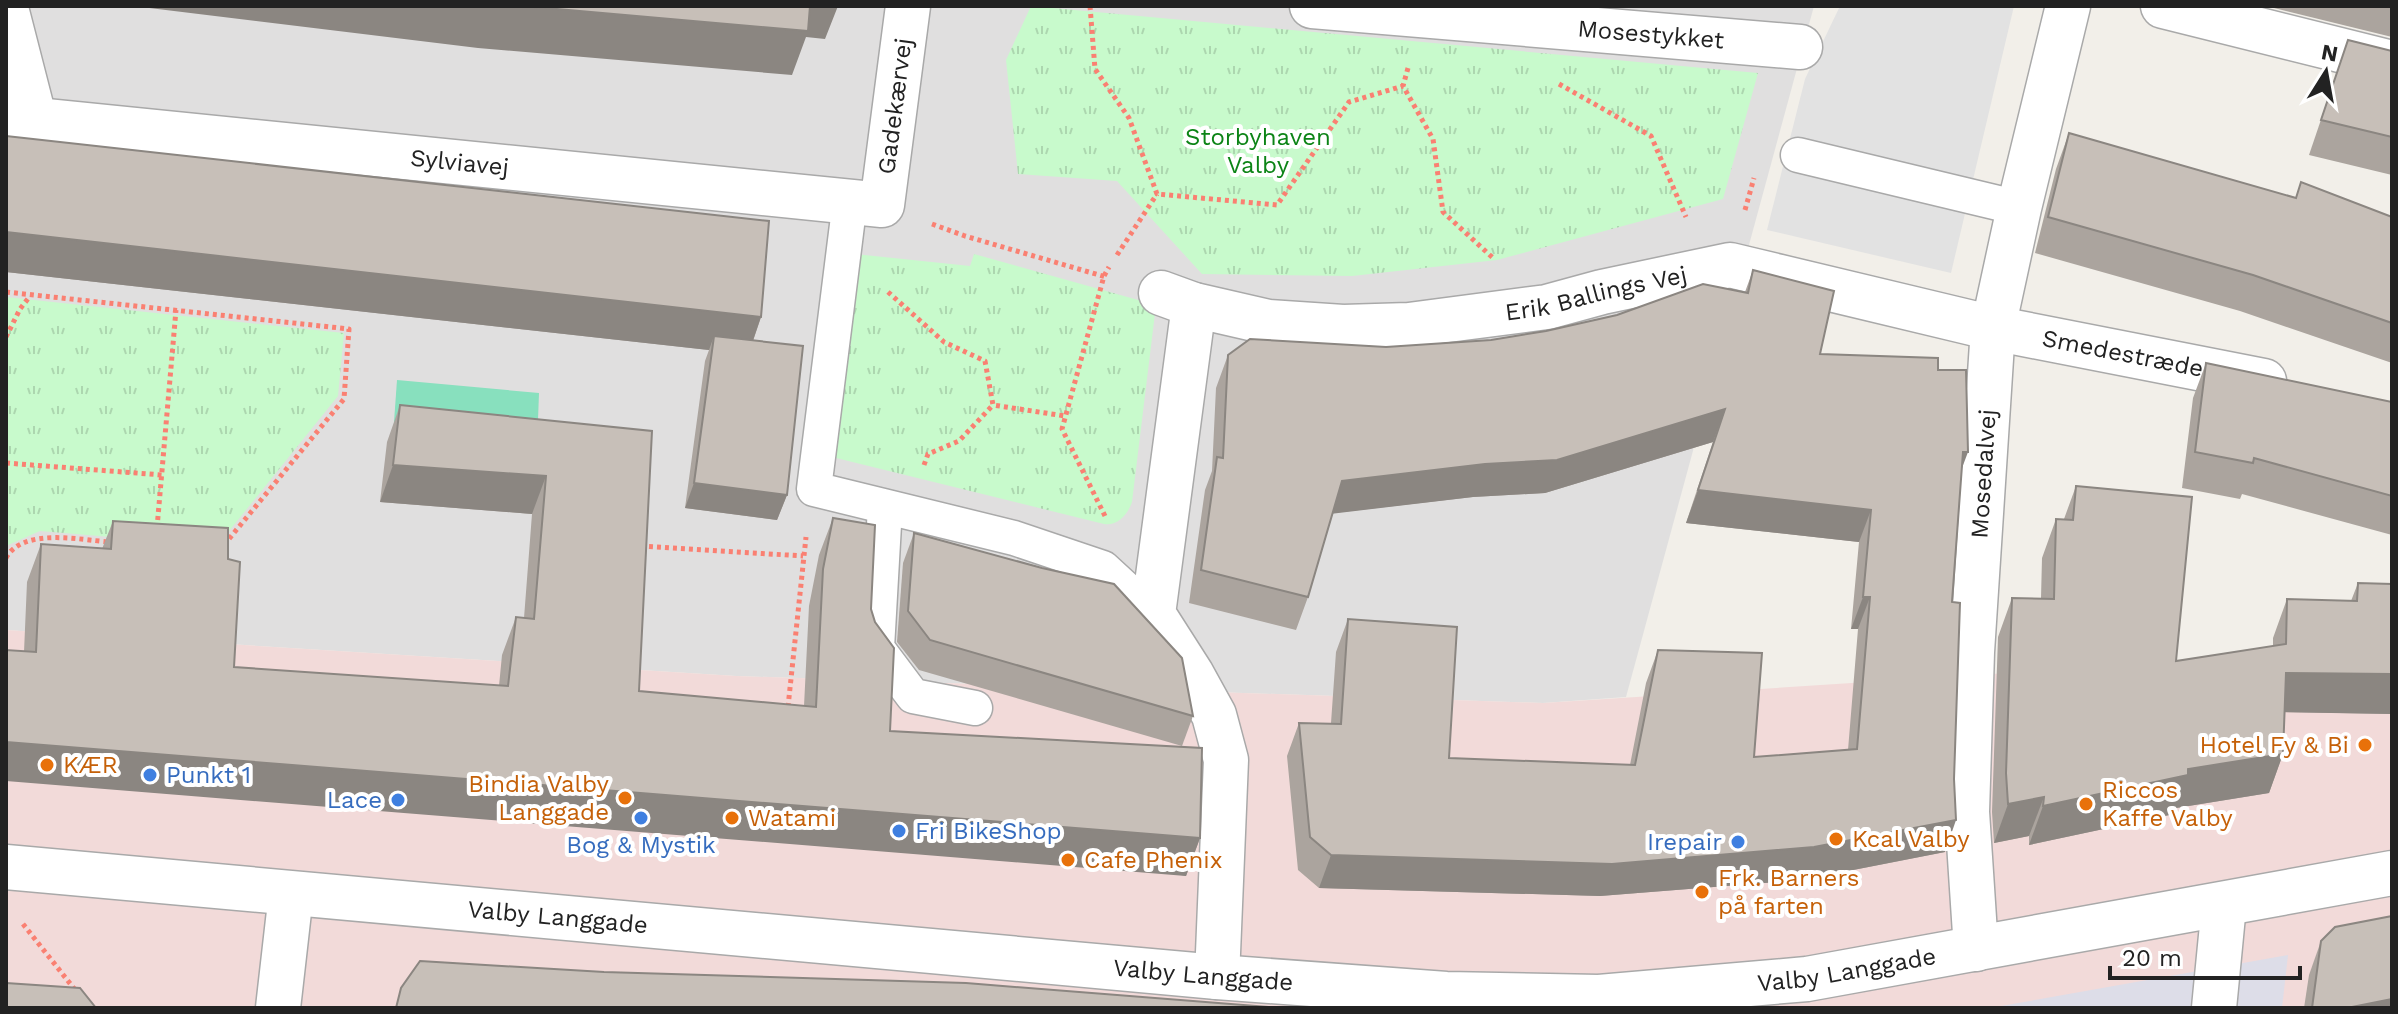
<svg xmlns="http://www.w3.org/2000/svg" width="2398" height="1014" font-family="'Work Sans',sans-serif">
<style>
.residential{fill:#e0dfdf}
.commercial{fill:#f2dad9}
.park{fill:url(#park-tufts)}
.pitch{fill:#88e0be}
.parking{fill:#e2e2e2}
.plaza{fill:#dddde8}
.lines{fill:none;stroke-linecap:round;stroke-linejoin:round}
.service-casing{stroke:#a9a9a9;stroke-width:37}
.pedestrian-casing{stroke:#a9a9a9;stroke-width:47}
.minor-casing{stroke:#a9a9a9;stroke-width:47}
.tertiary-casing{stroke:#a9a9a9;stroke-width:47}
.path{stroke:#fa8072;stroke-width:5;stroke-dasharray:4 4;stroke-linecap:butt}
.service{stroke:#fff;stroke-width:34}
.pedestrian{stroke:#fff;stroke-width:44}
.minor{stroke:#fff;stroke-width:44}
.tertiary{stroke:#fff;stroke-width:44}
.wall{fill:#aba49e}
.shaded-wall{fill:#8b8681}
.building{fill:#c7bfb8;stroke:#8b8681;stroke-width:2}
.food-dot{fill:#e8710a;stroke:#fff;stroke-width:3}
.shop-dot{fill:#3f7fe0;stroke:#fff;stroke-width:3}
.labels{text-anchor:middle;stroke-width:8;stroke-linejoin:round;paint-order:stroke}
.street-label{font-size:24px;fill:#222;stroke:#fff}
.park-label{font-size:24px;fill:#0c8416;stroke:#fff}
.food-label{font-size:24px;fill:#c56008;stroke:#fff;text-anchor:start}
.shop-label{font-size:24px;fill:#366cbe;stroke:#fff;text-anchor:start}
</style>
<defs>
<pattern id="park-tufts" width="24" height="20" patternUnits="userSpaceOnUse" patternTransform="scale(2)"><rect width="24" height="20" fill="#c8facc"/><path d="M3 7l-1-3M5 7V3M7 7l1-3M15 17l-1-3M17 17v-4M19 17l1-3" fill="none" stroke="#acd6af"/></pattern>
</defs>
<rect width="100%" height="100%" fill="#f2efe9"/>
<polygon class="residential" points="6,6 1814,6 1626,697 1543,703 736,676 6,630"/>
<polygon class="commercial" points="6,630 736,676 1543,703 2392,648 2392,1008 6,1008"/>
<g class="park">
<polygon points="1031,6 1758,73 1723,199 1497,260 1352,276 1202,274 1117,181 1018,174 1006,60"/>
<path d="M855,254L970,266L974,254L1156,305L1132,502C1128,514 1118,526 1104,524L828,456Z"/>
<polygon points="6,297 344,333 338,396 217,546 40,531 6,546"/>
</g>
<polygon class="pitch" points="397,380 539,393 537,447 393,436"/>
<polygon class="parking" points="1840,6 2014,6 1951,273 1767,230 1805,79"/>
<polygon class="plaza" points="2288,955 2282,1008 1990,1008"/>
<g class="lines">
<defs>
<g id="service">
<polyline points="1798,155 2019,208"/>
<polyline points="850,201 814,489 1014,538 1103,568 1153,614"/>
<polyline points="885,507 877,648 913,696 975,708"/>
</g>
<polyline id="pedestrian" points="2214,1008 2224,905"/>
<g id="minor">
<path id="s1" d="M1312,6L1800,47"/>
<polyline points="2163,6 2392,63"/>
<polyline points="6,8 35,121"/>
<path id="s2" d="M6,117L882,205L908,6"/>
<path id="s3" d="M1161,293L1194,305L1268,322L1343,327L1409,325L1547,307L1602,292L1730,265L1993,328L2264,381"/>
<polyline points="1194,305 1153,614 1192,675 1214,715 1226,760 1217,977"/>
<path id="s4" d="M1976,949L1967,812L1972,652L1993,328L2019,208L2068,6"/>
<polyline points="278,1008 291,894"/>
</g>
<g id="tertiary">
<path id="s5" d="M6,867L1217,977L1446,994L1599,997L1807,979L2392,873"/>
</g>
</defs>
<use href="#service" class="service-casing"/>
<use href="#pedestrian" class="pedestrian-casing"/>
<use href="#minor" class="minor-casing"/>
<use href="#tertiary" class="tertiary-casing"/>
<g class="path">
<polyline points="1090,6 1095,69 1129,118 1157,194 1277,205 1349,102 1403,86"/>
<polyline points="1408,68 1403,86 1433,139 1443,212 1493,258"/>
<polyline points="1559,84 1651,136 1686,217"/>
<polyline points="1745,210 1754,178"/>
<polyline points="932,224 965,236 1106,277"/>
<polyline points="1117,255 1157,194"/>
<polyline points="6,292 349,329 344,399 224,545"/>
<polyline points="888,292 944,342 985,361 993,405 1065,416"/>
<polyline points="6,337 20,309 30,296"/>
<polyline points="6,463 162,475"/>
<polyline points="924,465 928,454 959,441 993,405"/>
<polyline points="1105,516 1062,429 1104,276 1109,267"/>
<polyline points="157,528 176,310"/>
<polyline points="641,546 803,556"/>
<path d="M6,558C23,527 81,540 109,542"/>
<polyline points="788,707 806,537"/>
<polyline points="23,924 76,991"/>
</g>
<use href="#service" class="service"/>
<use href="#pedestrian" class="pedestrian"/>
<use href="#minor" class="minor"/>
<use href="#tertiary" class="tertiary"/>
</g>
<g class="wall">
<polygon points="2274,6 2392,6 2392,37 2274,8"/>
<polygon points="2348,40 2392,51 2392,175 2309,155"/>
<polygon points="2069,133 2296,198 2392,217 2392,363 2240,311 2035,253 2056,169"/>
<polygon points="6,136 761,317 753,341 787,495 777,520 685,508 705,361 709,350 6,272"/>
<polygon points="1753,270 1820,354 1938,370 1962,467 1952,602 1945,852 1802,880 1600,896 1319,888 1298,870 1287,756 1299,723 1331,723 1336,652 1348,619 1449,758 1630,765 1646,683 1658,650 1754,757 1848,750 1858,629 1851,629 1859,542 1686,523 1713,442 1545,493 1473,497 1333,513 1308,597 1296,630 1189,603 1205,490 1212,471 1216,388 1228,355 1386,347 1491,340 1546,331 1745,292"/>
<polygon points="2206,363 2392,402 2392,535 2242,494 2240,499 2182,488 2193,398"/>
<polygon points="400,405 652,431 639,691 804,706 809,606 819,555 833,518 871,609 890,731 1200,838 1186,876 24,652 27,582 41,544 102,549 113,521 228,559 234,667 499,686 502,655 516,617 524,618 532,514 380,502 387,442"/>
<polygon points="2076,486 2176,661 2273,646 2273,638 2287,599 2351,601 2358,583 2392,584 2392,714 2284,712 2283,754 2269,793 2176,808 2174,814 2029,845 2029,836 1994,843 1992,812 1998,637 2012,598 2041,598 2042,558 2056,519 2064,519"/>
<polygon points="914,533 1193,716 1182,746 919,670 897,642 903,563"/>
<polygon points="2321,941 2392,1008 2304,1008 2309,975"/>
</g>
<g class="shaded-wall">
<polygon points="133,6 838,6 825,39 806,37 792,75 478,48"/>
<polygon points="6,232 761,317 748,355 714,336 709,350 6,272"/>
<polygon points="1725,409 1713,442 1545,493 1473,497 1330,514 1342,481"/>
<polygon points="1963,452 1968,452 1956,484"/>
<polygon points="393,465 546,476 532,514 380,502"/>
<polygon points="694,483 787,495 777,520 685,508"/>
<polygon points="1698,490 1871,510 1859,542 1686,523"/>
<polygon points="1863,597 1870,597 1858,629 1851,629"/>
<polygon points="2286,673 2392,674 2392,714 2271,712"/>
<polygon points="6,742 1200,838 1186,876 6,781"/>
<polygon points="2283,754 2269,793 2176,808 2174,814 2029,845 2043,806 2188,769"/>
<polygon points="2044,797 2029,836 1994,843 2008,804"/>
<polygon points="1956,820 1945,852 1802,880 1600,896 1319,888 1331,855"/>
<polygon points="2392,999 2392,1008 2347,1008"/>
</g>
<g class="building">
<polygon points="523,6 810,6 808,31"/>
<polygon points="2348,40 2392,51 2392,137 2321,120"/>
<polygon points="2069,133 2296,198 2301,182 2392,217 2392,323 2253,275 2048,217"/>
<polygon points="6,136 769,221 761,317 6,232"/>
<polygon points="1753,270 1834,291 1820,354 1938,358 1938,370 1966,370 1968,452 1963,452 1952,602 1960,603 1954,779 1956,820 1814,847 1612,864 1331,855 1310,837 1299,723 1341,724 1348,619 1457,627 1449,758 1635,765 1658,650 1762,653 1754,757 1857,749 1870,597 1863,597 1871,510 1698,490 1725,409 1557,460 1485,464 1342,481 1308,597 1201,570 1217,457 1223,458 1228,355 1250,339 1386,347 1491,340 1546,331 1617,315 1703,284 1748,293"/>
<polygon points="714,336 803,346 787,495 694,483"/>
<polygon points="2206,363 2392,402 2392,496 2254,458 2253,463 2195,452"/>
<polygon points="400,405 652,431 639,691 816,707 823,569 833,518 875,525 871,609 875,622 894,648 890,731 1202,748 1200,838 6,742 6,650 36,652 41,544 111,549 113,521 228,528 228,559 240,562 234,667 508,686 516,617 534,619 546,476 393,465"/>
<polygon points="2076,486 2192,497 2176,661 2286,644 2287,599 2357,601 2358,583 2392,584 2392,674 2286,673 2283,754 2188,769 2188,775 2043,806 2044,797 2008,804 2006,773 2012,598 2054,599 2056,519 2073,520"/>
<polygon points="914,533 1042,568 1114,584 1182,658 1193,716 930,640 908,611"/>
<polygon points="2392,916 2392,999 2347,1008 2312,1008 2321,941 2335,927"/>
<polygon points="420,961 604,972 966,983 1280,1008 396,1008 401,988"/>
<polygon points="6,983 80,988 96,1008 6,1008"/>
</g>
<g class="food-dot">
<circle cx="2365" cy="745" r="8"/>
<circle cx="47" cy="765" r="8"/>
<circle cx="625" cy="798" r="8"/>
<circle cx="2086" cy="804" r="8"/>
<circle cx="732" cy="818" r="8"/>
<circle cx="1836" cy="839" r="8"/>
<circle cx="1068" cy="860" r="8"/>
<circle cx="1702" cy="892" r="8"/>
</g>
<g class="shop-dot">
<circle cx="150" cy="775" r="8"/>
<circle cx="398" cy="800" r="8"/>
<circle cx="641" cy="818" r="8"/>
<circle cx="899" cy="831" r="8"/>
<circle cx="1738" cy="842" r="8"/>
</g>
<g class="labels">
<g class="street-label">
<text dy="8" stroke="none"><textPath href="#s1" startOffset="340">Mosestykket</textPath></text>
<text dy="8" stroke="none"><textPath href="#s2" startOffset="980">Gadekærvej</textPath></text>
<text dy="8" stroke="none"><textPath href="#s2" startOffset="456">Sylviavej</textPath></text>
<text dy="8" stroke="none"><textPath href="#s3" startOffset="442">Erik Ballings Vej</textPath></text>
<text dy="8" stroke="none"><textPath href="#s3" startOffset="982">Smedestræde</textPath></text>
<text dy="8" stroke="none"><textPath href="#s4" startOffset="476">Mosedalvej</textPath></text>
<text dy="8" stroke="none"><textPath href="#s5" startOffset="554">Valby Langgade</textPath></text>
<text dy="8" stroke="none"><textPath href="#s5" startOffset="1848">Valby Langgade</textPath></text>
<text dy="8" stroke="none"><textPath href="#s5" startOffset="1202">Valby Langgade</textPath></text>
</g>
<g class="park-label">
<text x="1258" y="145">Storbyhaven<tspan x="1258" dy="28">Valby</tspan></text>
</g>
<g class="food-label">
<text x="2349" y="753" text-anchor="end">Hotel Fy &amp; Bi</text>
<text x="63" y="773">KÆR</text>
<text x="609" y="792" text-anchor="end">Bindia Valby<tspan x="609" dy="28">Langgade</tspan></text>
<text x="2102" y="798">Riccos<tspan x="2102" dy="28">Kaffe Valby</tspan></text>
<text x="748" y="826">Watami</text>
<text x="1852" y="847">Kcal Valby</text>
<text x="1084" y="868">Cafe Phenix</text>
<text x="1718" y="886">Frk. Barners<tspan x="1718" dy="28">på farten</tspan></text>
</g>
<g class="shop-label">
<text x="166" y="783">Punkt 1</text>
<text x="382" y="808" text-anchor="end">Lace</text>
<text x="915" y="839">Fri BikeShop</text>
<text x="1722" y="850" text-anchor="end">Irepair</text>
<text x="641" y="853" text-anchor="middle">Bog &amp; Mystik</text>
</g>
</g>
<rect width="2398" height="1014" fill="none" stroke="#222222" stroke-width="16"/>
<g transform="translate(2326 72) rotate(11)" stroke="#ffffff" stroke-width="6" paint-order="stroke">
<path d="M0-6L14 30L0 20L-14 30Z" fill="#222222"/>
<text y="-12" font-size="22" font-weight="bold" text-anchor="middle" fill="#222222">N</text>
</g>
<path d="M2110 966v12h190v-12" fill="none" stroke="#222222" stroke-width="4"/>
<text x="2122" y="966" font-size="24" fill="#222222" stroke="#ffffff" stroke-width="6" paint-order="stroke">20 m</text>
</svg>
